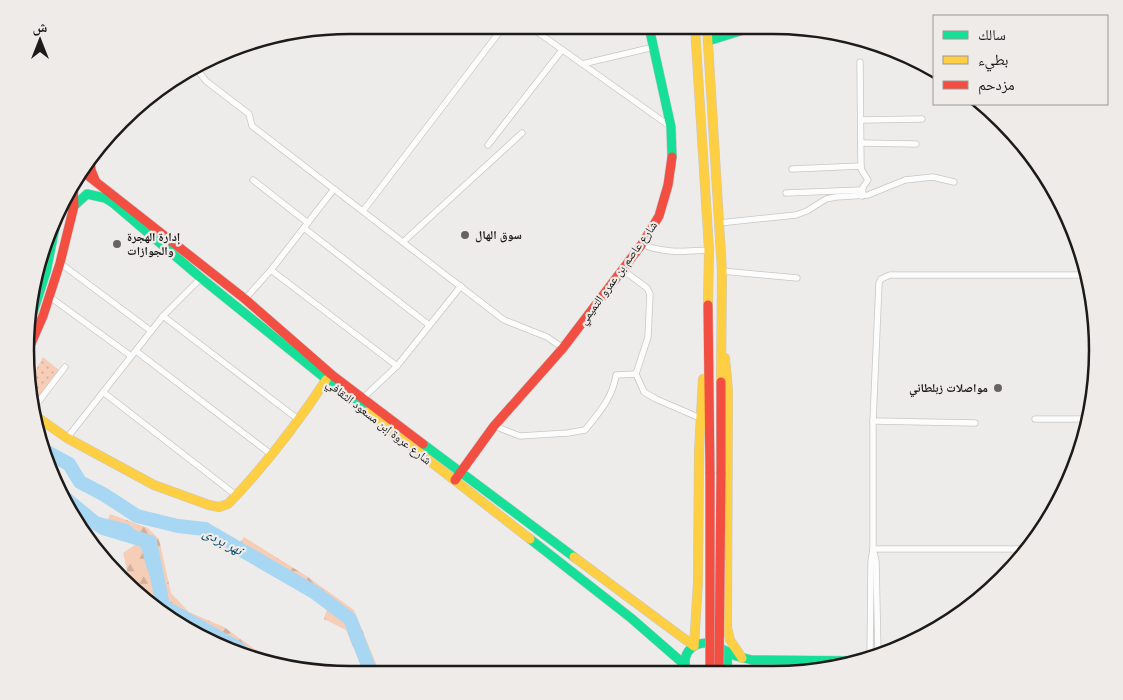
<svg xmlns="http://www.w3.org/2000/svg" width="1123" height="700" font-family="'Noto Sans','Noto Naskh Arabic',sans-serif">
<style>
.grass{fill:url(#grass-dots)}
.forest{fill:url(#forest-firs)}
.water{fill:#a7d7f2}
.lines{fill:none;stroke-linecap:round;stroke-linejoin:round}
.river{stroke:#a7d7f2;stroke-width:14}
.street-casing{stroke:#c8c7c6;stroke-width:7}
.fast-casing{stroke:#c8c7c6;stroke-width:10}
.slow-casing{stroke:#c8c7c6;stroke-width:10}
.jam-casing{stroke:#c8c7c6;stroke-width:10}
.street{stroke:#fcfcfc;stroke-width:5.5}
.fast{stroke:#16e098;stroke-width:9}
.slow{stroke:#ffcf43;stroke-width:9}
.jam{stroke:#f24e42;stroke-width:9}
.jam-bridge-casing{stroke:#c8c7c6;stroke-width:10;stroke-linecap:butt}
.jam-bridge{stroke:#f24e42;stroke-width:9}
.poi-dot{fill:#666463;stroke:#efebe9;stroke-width:2}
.labels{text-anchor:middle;stroke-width:4.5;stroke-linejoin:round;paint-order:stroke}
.poi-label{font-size:12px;font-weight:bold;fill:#1c1b1a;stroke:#efebe9;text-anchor:start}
.street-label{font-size:12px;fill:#1c1b1a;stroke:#efebe9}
.water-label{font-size:14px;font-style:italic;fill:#004d6d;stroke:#efebe9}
.rim{fill:none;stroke:#1c1b1a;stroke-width:2.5}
</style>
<defs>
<pattern id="grass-dots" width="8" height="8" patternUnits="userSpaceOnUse" patternTransform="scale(1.25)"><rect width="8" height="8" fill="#f6cdb7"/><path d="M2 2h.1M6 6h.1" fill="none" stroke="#d2af9d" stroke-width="1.8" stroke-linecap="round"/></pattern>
<pattern id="forest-firs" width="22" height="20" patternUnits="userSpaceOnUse" patternTransform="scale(1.25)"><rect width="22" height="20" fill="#f6cdb7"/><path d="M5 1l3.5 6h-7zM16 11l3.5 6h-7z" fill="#d2af9d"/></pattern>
</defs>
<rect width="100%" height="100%" fill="#eeecea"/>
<polygon class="grass" points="43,357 60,371 35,403 32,401 29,383"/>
<g class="forest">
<polygon points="110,514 148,528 159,539 171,593 189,612 224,627 256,650 270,662 234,652 210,639 171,608 153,598 141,596 133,587 128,575 123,553 135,545 106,524"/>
<polygon points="244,537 308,577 354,610 380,673 364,672 346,630 324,619 327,609 308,594 233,552"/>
</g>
<polygon class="water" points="59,484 99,517 128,524 150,542 160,594 147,569 142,550 137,538 103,528 68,505"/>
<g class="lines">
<g class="river">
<polyline points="43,450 69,464 80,482 103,494 137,516 178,526 205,529 314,592 350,619 371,673"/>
<polyline points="68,505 103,528 150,542 163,606 238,648 247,656"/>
</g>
<defs>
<g id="street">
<polyline points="529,26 671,127"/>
<polyline points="860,62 861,169 868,180 863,187 862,196"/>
<polyline points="582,64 654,47"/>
<polyline points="195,67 206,81 249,114 252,126 504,320 547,337 563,348"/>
<polyline points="861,120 922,119"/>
<polyline points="861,143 916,144"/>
<polyline points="488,145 562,50"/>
<polyline points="792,169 861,166"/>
<polyline points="253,180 308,223"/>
<polyline points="786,193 862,190"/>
<polyline points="363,211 504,26"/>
<polyline points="719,223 796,215 807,211 826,199 836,197 868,195 905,180 933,177 954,182"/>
<polyline points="304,228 429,325"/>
<polyline points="403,242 522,133"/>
<path d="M642,244C663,254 687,251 709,250"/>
<polyline points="60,263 151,331"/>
<polyline points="271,270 397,366"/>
<polyline points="623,270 647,288 650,294 648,337 636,374"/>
<polyline points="722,271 797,278"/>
<polyline points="50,297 131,356"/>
<polyline points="245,299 271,270 334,189"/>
<polyline points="163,316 299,420"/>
<polyline points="136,351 272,455"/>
<polyline points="103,392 237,496"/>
<polyline points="363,398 397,366 461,286"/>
<polyline points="33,409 65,367"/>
<polyline points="1035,419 1088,419"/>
<polyline points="873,421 975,423"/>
<path d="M494,426L520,436L568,433L585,430C599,413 613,397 616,375L636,374L644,392L656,399L700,418"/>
<polyline points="67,438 163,316 201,278"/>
<polyline points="873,549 1030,549"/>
<polyline points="873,549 876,561 878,655"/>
<polyline points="870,659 871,562 873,549 873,421 879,283 881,279 890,275 1084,275"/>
</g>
<g id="fast">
<polyline points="649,27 671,127 672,157"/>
<polyline points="708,41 753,27"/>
<polyline points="63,206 74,206 87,194 105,198 113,203 201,278 367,412"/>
<polyline points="29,325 46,272 57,218"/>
<polyline points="423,444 574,557"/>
<polyline points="530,539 631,618 685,665"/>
<polyline points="724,650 736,656 752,660 865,661"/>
<path d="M688,674C687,671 685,666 685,662C685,639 721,636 727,658C728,663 727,669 727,674"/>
</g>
<g id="slow">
<polyline points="695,27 709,250 708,305"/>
<polyline points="707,27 722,271 721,382"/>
<polyline points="725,358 728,390 727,627 730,640 742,658"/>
<polyline points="367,412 530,539"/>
<path d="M34,415L67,438L154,485L209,505L219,507L228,504C265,466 297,424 326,380"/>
<polyline points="574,557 694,646"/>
<polyline points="694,646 698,582 699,451 703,379"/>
</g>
<g id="jam">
<polyline points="90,156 91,170 95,180"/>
<polyline points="82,171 245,299 332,375 423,444"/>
<polyline points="708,305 710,474"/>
<polyline points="26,355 43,316 60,263 74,206 73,187"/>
<polyline points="721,382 721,474"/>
<polyline points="455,480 494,426 563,348 642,244 659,216 668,185 672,157"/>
</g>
</defs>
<use href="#street" class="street-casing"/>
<use href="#fast" class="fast-casing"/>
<use href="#slow" class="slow-casing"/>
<use href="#jam" class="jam-casing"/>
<use href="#street" class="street"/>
<use href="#fast" class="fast"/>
<use href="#slow" class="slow"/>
<use href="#jam" class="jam"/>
<defs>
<g id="jam-bridge">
<polyline points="710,474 710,674"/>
<polyline points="719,674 721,474"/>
</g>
</defs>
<use href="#jam-bridge" class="jam-bridge-casing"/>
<use href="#jam-bridge" class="jam-bridge"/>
</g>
<g class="poi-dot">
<circle cx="465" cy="235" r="5"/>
<circle cx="117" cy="244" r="5"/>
<circle cx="998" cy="388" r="5"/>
</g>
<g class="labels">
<g class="poi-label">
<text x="475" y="239">سوق الهال</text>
<text x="127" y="241">إدارة الهجرة<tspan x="127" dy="14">والجوازات</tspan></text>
<text x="988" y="392" text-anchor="end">مواصلات زبلطاني</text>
</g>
<g class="street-label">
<text transform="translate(618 273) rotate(-54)" y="4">شارع عاصم بن عمرو التميمي</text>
<text transform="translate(379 422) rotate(38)" y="4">شارع عروة إبن مسعود الثقافي</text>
</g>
<g class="water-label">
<text transform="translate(223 541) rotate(28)" y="5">نهر بردى</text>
</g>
</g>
<path d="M0 0H1123V700H0ZM350 34H773A316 316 0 0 1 1089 350V350A316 316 0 0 1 773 666H350A316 316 0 0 1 34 350V350A316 316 0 0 1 350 34Z" fill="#efebe9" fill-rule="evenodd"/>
<path class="rim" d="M350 34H773A316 316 0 0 1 1089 350V350A316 316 0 0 1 773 666H350A316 316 0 0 1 34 350V350A316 316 0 0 1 350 34Z"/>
<rect x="933" y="15" width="175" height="90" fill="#efebe9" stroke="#9b9896"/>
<rect x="943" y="31" width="25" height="8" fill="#16e098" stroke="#9b9896"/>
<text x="978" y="40" font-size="15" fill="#1c1b1a">سالك</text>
<rect x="943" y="56" width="25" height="8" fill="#ffcf43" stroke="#9b9896"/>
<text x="978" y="65" font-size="15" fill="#1c1b1a">بطيء</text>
<rect x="943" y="81" width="25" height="8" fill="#f24e42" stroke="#9b9896"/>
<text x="978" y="90" font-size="15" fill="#1c1b1a">مزدحم</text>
<g transform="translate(40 40)" stroke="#efebe9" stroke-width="4" paint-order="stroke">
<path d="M0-4L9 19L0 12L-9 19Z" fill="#1c1b1a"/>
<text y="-8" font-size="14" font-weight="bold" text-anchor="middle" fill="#1c1b1a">ش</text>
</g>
</svg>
